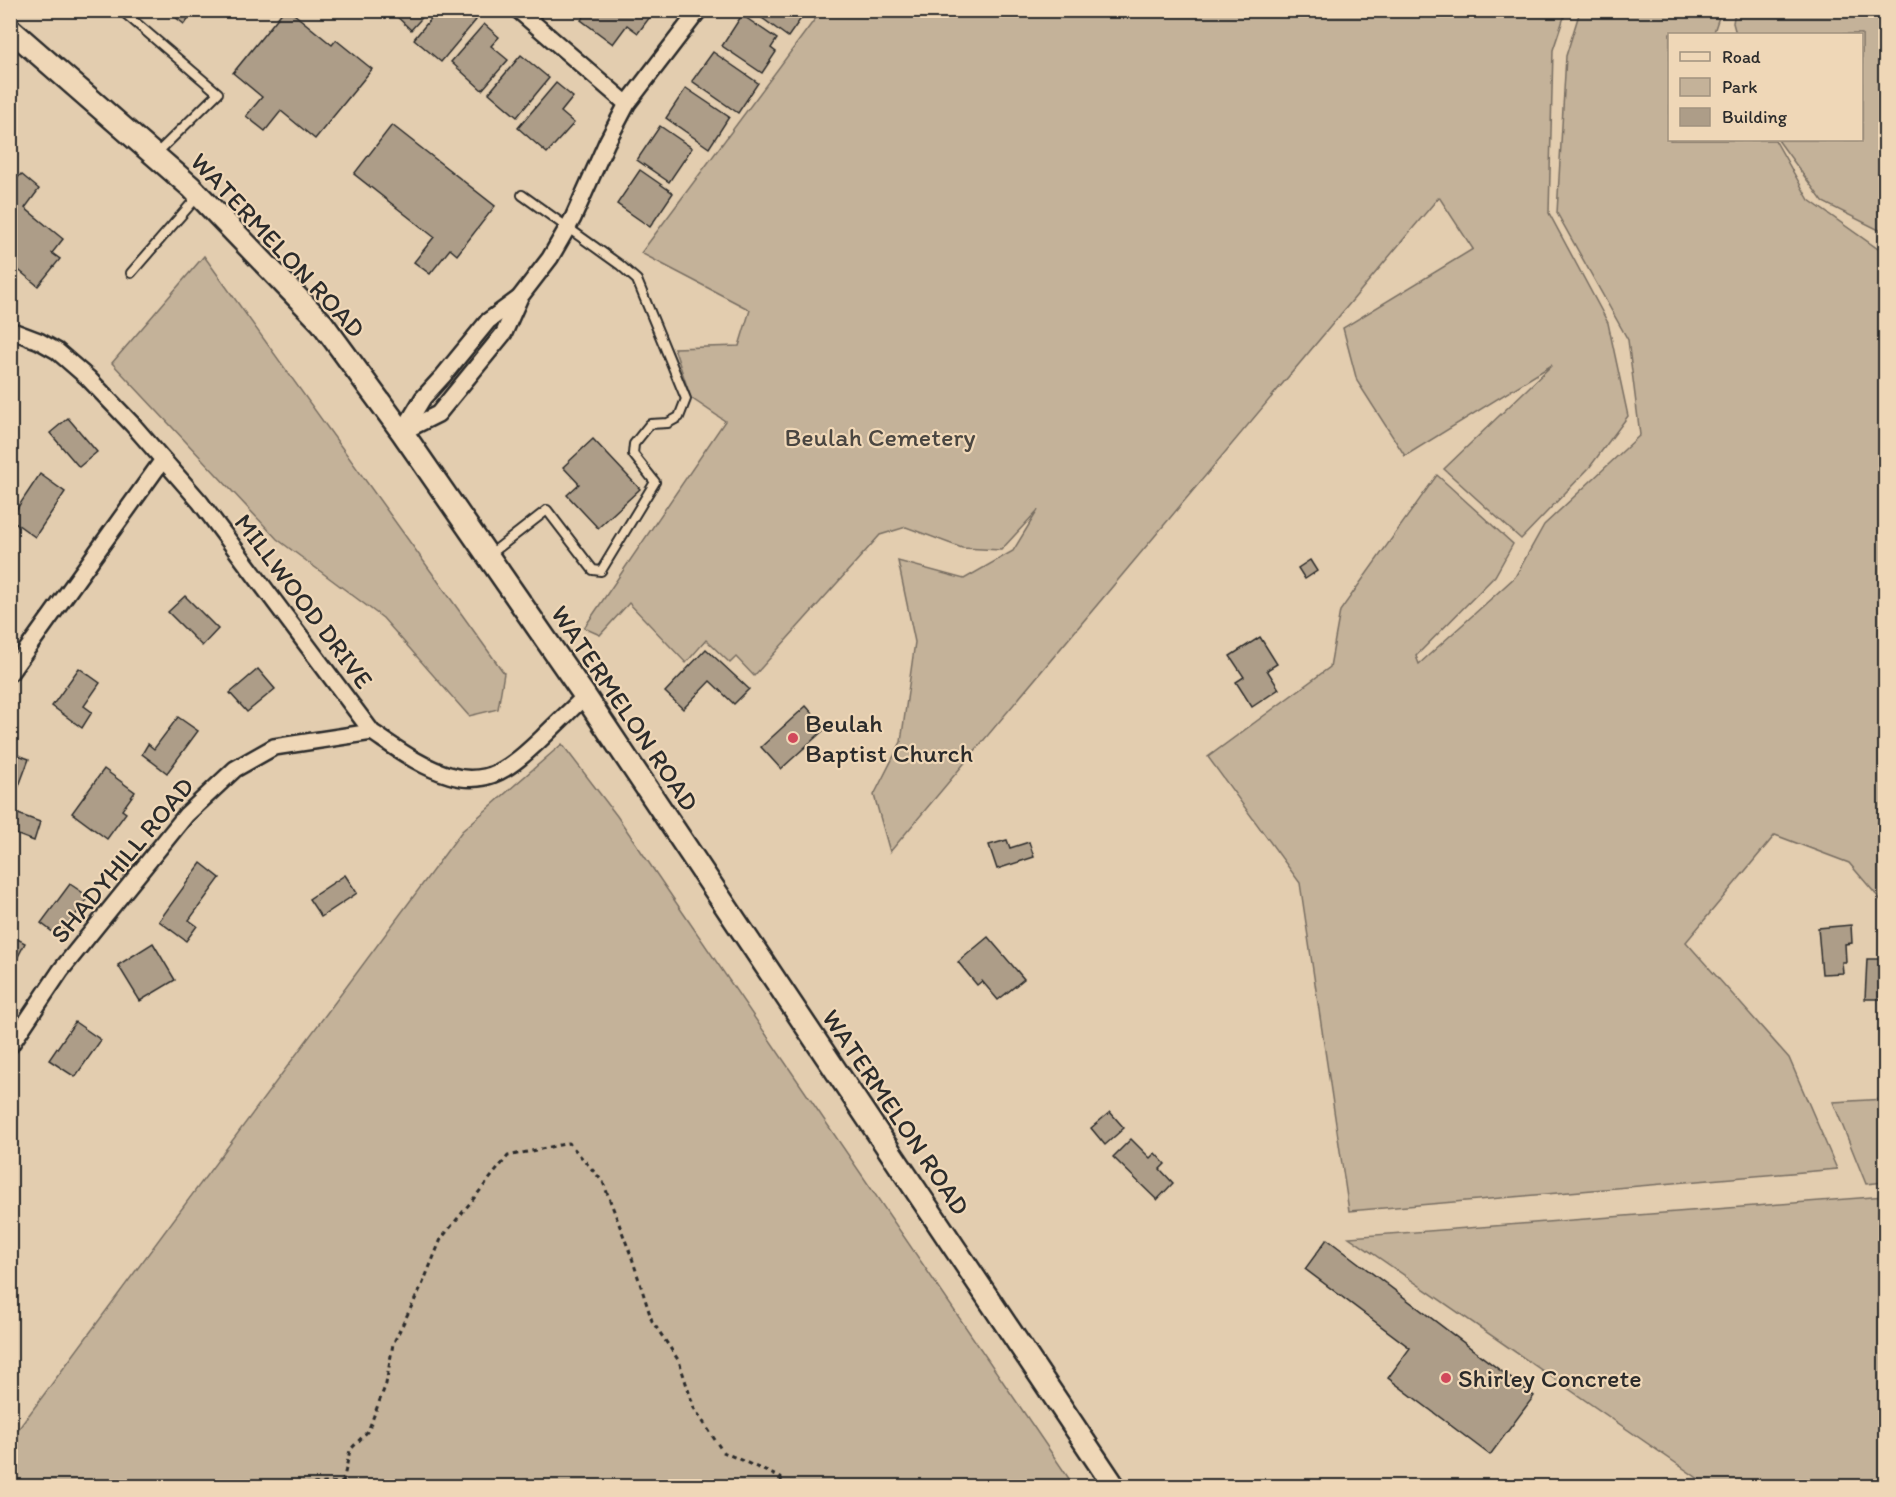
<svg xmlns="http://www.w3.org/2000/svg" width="1896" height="1497" font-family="Itim,sans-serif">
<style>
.green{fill:#c4b299;stroke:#786e62;stroke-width:1.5}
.building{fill:#ad9d88;stroke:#2b2b2b;stroke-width:1.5}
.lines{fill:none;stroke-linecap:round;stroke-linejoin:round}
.lane-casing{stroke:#2b2b2b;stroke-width:12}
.street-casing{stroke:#2b2b2b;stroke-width:20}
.secondary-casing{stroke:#2b2b2b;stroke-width:26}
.path{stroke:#2b2b2b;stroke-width:3;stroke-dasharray:4.5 4.5;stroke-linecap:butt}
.lane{stroke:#efd7b7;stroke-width:8}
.street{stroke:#efd7b7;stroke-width:15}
.secondary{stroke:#efd7b7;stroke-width:21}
.poi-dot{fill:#d1495b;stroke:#efd7b7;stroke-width:2}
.labels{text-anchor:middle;stroke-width:4.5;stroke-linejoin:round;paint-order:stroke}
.street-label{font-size:26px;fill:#2b2b2b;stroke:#efd7b7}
.park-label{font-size:26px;fill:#4a4641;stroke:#efd7b7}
.poi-label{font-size:26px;fill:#2b2b2b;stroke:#efd7b7;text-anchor:start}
</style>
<rect width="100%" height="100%" fill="#e3cdaf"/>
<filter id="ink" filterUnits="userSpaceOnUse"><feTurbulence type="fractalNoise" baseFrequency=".0167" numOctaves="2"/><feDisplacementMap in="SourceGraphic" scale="12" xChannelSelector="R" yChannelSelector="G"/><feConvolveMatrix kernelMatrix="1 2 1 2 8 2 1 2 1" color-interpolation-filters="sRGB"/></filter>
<g filter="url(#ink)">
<g class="green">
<polygon points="821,11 1566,11 1553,50 1549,213 1608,323 1628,416 1589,468 1521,539 1444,469 1552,365 1405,456 1357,381 1343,328 1473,249 1439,197 890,852 874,795 901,742 915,642 898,561 964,579 1013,551 1038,510 1001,550 962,548 906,527 880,535 754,676 736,657 730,663 706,640 686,663 629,603 600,635 584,628 725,421 691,398 674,348 739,346 750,310 641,253"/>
<polygon points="1580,11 1721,11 1714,32 1716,34 1670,34 1670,140 1775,140 1809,200 1885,254 1885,905 1849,863 1775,835 1686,942 1789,1058 1837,1169 1349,1211 1300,883 1208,757 1330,667 1340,611 1437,475 1513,544 1495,576 1416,656 1419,664 1515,577 1544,525 1640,435 1628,340 1557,213 1566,56"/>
<polygon points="1735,11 1883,11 1886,14 1885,233 1823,202 1778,140 1862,140 1862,34 1736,34 1733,23"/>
<polygon points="204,256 504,673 498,709 469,716 383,618 277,539 112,363"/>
<polygon points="562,744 617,816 1074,1486 11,1486 11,1439 462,831"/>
<polygon points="1885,1099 1885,1182 1866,1184 1833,1102"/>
<polygon points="1885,1196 1885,1486 1709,1486 1349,1237"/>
</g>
<g class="building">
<polygon points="170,10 195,10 184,24 170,13"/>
<polygon points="284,10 289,10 332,45 336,40 372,69 315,139 281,111 265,131 246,116 262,97 233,73"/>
<polygon points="390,10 429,10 411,30"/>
<polygon points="438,10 465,10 476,20 441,62 414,39"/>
<polygon points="588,10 641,10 650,17 638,33 627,25 613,44 581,20"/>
<polygon points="751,10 807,10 788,37"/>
<polygon points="742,15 777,39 771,48 776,52 762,73 722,46"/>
<polygon points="484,24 499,37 491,46 508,60 482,90 451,62"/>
<polygon points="713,52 758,83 738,113 692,81"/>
<polygon points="521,55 549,78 517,117 489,93"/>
<polygon points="556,83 573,97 561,112 574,123 547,153 518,128"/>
<polygon points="686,88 729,117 709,148 666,118"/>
<polygon points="392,125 495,206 457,255 450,249 430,274 414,262 434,237 354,174"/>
<polygon points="660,126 692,148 669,182 637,160"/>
<polygon points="640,170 673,193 650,227 617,204"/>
<polygon points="21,174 39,189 25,208 63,239 52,253 60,259 38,286 10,263 10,187"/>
<polygon points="68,418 97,452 79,467 50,433"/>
<polygon points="593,439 640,489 598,528 567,495 579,484 563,467"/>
<polygon points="40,474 65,492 35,537 10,519"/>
<polygon points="1310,560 1317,571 1305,579 1298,568"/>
<polygon points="185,596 218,629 202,646 168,612"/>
<polygon points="1260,637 1277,664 1267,670 1279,689 1252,707 1236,682 1244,677 1230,656"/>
<polygon points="706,649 749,689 734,704 710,681 683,709 665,692"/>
<polygon points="79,668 100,683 84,706 92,712 82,728 52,706"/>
<polygon points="258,669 275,689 247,712 230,693"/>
<polygon points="806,706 826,728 781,769 761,747"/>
<polygon points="178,717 198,731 167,773 142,754 148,744 154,749"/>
<polygon points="10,752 29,759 10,810"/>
<polygon points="104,769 135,792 122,810 126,813 107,839 72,813"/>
<polygon points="10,811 40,822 34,841 10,832"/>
<polygon points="1007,840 1010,848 1029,842 1034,857 997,869 989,845"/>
<polygon points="201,863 220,878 189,920 197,926 186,941 159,921"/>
<polygon points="345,875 357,893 321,917 309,899"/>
<polygon points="70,884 89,897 59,937 41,923"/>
<polygon points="1851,925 1852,943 1845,944 1846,962 1842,962 1843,973 1822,974 1818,928"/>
<polygon points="10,935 25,943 11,970 10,970"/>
<polygon points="988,937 1024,979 998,1000 982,981 977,985 958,962"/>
<polygon points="153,943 175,980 140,1001 118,965"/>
<polygon points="1867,959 1885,959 1886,999 1865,999"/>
<polygon points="75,1022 101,1040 75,1077 49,1060"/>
<polygon points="1110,1112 1124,1128 1105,1145 1091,1128"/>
<polygon points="1131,1139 1150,1158 1155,1153 1165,1164 1160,1169 1173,1183 1157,1200 1113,1157"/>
<polygon points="1327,1239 1534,1396 1490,1455 1388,1378 1410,1348 1305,1269"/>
</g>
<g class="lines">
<defs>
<g id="lane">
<polyline points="121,10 218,93 156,154"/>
<polyline points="131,273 198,196"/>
<polyline points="488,556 547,510 593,570 601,571 655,482 633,454 634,444 650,424 668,423 679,417 686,399 637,280 620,265 522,195"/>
</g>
<g id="street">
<polyline points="518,10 627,104"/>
<path d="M10,330L39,341L57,351L88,378L132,424L200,502L372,732C396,748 421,767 449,775C490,788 514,764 542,738C556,724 571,710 585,696"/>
<polyline points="403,431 423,398 443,376 488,321 518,299"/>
<polyline points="402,432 438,414 504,333 520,297 550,258 573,218 607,142 627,104 699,10"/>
<polyline points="10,673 162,461"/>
<polyline points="10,1046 61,970 186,815 235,769 274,747 372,732"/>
</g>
<polyline id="secondary" points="10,29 191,187 322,323 402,432 585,696 1114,1486"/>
</defs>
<use href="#lane" class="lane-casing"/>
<use href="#street" class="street-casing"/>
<use href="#secondary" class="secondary-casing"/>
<g class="path">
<polyline points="343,1482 350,1450 368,1431 386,1384 393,1344 423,1283 441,1239 508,1156 569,1143 603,1182 632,1258 652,1321 679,1361 694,1408 723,1452 781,1478 782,1486"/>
<polyline points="305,1486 308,1484 343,1482 349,1486"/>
</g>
<use href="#lane" class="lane"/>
<use href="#street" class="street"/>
<use href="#secondary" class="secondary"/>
</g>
</g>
<g class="poi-dot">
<circle cx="793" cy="738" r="6"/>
<circle cx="1446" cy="1378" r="6"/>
</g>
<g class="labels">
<g class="street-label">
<text transform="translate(278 245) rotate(47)" y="9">WATERMELON ROAD</text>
<text transform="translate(304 601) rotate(53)" y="9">MILLWOOD DRIVE</text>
<text transform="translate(625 708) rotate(56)" y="9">WATERMELON ROAD</text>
<text transform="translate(122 860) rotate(-50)" y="9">SHADYHILL ROAD</text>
<text transform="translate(896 1112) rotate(56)" y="9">WATERMELON ROAD</text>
</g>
<g class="park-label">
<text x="880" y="446">Beulah Cemetery</text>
</g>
<g class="poi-label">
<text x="805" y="732">Beulah<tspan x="805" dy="30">Baptist Church</tspan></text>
<text x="1458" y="1387">Shirley Concrete</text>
</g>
</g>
<rect width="1896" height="1497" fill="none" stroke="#efd7b7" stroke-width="36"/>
<rect x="18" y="18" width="1860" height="1461" fill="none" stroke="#2b2b2b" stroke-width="2" filter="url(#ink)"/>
<rect x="1668" y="33" width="195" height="108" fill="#efd7b7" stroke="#a1927f" stroke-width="1.5"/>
<rect x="1680" y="52" width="30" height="9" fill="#efd7b7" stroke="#a1927f" stroke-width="1.5"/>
<text x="1722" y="63" font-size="18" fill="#2b2b2b">Road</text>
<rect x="1680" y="78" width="30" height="18" fill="#c4b299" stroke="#a1927f" stroke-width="1.5"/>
<text x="1722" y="93" font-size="18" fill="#2b2b2b">Park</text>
<rect x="1680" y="108" width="30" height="18" fill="#ad9d88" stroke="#a1927f" stroke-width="1.5"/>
<text x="1722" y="123" font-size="18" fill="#2b2b2b">Building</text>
</svg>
